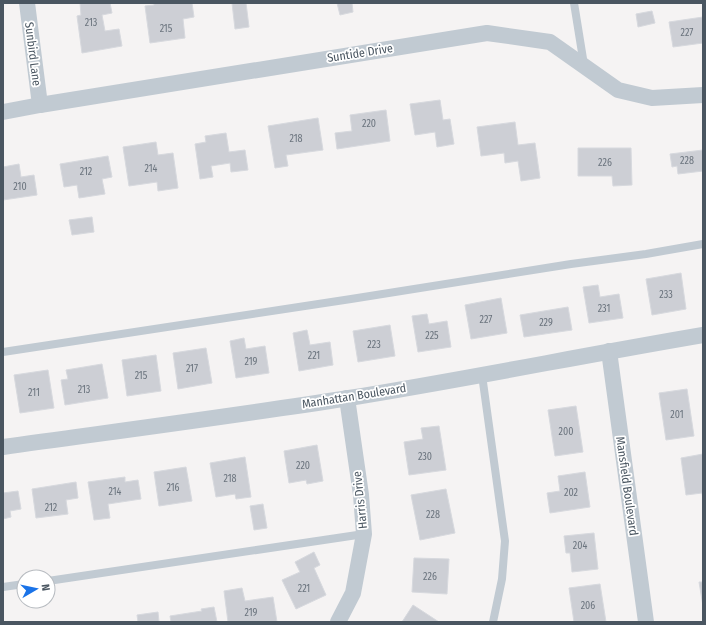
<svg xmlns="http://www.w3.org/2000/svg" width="706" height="625" font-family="'Fira Sans Condensed',sans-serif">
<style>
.building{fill:#cdcfd5;stroke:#d7d9de}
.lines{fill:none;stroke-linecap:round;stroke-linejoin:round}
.lane{stroke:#c1cad2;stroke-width:8}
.street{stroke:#c1cad2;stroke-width:16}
.labels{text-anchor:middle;stroke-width:3.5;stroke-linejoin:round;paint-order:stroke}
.number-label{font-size:10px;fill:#6b747e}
.street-label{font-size:12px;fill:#4a5661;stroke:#fff}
</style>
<rect width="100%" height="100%" fill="#f5f3f3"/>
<g class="building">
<polygon points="80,3 110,3 112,13 102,15 105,31 119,29 122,46 82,53 77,16 81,15"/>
<polygon points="154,3 192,3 194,17 183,19 185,38 150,43 145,6 154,5"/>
<polygon points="232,3 246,3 249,27 235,29"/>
<polygon points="337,3 352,3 353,12 340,15"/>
<polygon points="652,11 655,23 638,27 636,14"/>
<polygon points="703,17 703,43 673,47 669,22"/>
<polygon points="440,100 443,120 450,119 454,144 437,147 435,132 415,135 410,104"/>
<polygon points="386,110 390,141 337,149 335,133 352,131 350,115"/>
<polygon points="318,118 323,150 286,155 288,166 275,168 268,126"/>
<polygon points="515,122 518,145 535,143 540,178 521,181 518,161 505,163 504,153 481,156 477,127"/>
<polygon points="226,133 229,152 245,150 248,170 231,172 230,163 211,166 213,177 200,179 195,144 206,142 205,136"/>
<polygon points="156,142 158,155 173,153 178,188 158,191 157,182 129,186 123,147"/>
<polygon points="578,148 631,148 632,185 613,186 612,176 578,176"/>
<polygon points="703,150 703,171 678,174 677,166 672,167 670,154"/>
<polygon points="108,156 112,177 102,179 105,194 79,198 77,185 64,187 60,164"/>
<polygon points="19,164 21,177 34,175 37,195 3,200 3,167"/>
<polygon points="92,217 94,232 72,235 69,220"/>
<polygon points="681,273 686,309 652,315 646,279"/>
<polygon points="598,285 600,297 619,294 623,318 589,323 583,287"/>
<polygon points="501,298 507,333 471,339 465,305"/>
<polygon points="568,307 572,330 524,337 520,315"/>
<polygon points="427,314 429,324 447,321 451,347 418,352 412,316"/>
<polygon points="390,325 395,356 358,362 353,331"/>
<polygon points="307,330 310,345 330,342 333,365 299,371 293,333"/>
<polygon points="244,338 246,349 265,346 269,373 236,378 230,341"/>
<polygon points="206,348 212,383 178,389 173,353"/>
<polygon points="156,355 161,391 127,396 122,360"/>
<polygon points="102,364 108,398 65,405 61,380 68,379 66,370"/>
<polygon points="48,370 54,408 20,413 14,375"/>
<polygon points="687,389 694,436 666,440 659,393"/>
<polygon points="576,406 583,452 555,456 548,410"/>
<polygon points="439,426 446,470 409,475 404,442 423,439 421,428"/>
<polygon points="317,445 323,481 307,484 306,480 289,483 284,451"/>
<polygon points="703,454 703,499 702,493 686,495 681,458"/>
<polygon points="245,457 251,497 236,499 235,494 216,497 210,463"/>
<polygon points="186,467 192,501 159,506 154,472"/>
<polygon points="585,472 590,507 550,513 547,493 560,491 558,476"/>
<polygon points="125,477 125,482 138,480 141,499 108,504 110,518 94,520 88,482"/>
<polygon points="76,482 78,498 66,500 68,514 36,518 32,489"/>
<polygon points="446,489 455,533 420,540 411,495"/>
<polygon points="18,491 21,509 10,511 11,517 3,519 3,493"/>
<polygon points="263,504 267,528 254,530 250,506"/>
<polygon points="594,533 598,569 572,572 570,553 566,553 564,536"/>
<polygon points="314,552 320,565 314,568 326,595 296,609 282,580 300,572 295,562"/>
<polygon points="414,558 449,559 447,594 412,592"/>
<polygon points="699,582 703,582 703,606"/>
<polygon points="600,584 606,622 574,622 569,588"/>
<polygon points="242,588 245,601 273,597 277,622 228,622 224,591"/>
<polygon points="413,605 439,622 402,622"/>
<polygon points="214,607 217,622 171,622 170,616 202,611 201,609"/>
<polygon points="158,612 159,622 138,622 137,615"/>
</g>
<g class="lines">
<g class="lane">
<polyline points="574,3 584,65"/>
<polyline points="3,352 351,299 571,264 646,254 703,244"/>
<polyline points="482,375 505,541 502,579 493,622"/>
<polyline points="48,581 364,534"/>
<polyline points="3,587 24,584"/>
</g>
<g class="street">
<polyline points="27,3 40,105"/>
<polyline points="3,112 40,105 487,33 550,42 618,90 652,98 703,95"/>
<polyline points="609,351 646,622"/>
<path d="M3,447C118,431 234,416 349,398C467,379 585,355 703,335"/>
<polyline points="338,622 353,593 364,534 361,495 347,398"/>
</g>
</g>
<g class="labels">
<g class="number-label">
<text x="91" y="26">213</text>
<text x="166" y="32">215</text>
<text x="687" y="36">227</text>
<text x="369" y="127">220</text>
<text x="296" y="142">218</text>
<text x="687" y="164">228</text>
<text x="605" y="166">226</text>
<text x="151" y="172">214</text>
<text x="86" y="175">212</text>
<text x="20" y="190">210</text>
<text x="666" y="298">233</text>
<text x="604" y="312">231</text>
<text x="486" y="323">227</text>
<text x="546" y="326">229</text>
<text x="432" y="339">225</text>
<text x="374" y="348">223</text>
<text x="314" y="359">221</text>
<text x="251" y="365">219</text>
<text x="192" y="372">217</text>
<text x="141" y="379">215</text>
<text x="84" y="393">213</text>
<text x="34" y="396">211</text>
<text x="677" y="418">201</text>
<text x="566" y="435">200</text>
<text x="425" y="460">230</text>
<text x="303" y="469">220</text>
<text x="230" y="482">218</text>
<text x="173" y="491">216</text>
<text x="115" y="495">214</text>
<text x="571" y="496">202</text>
<text x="51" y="511">212</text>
<text x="433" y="518">228</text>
<text x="580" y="549">204</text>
<text x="430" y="580">226</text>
<text x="304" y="592">221</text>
<text x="588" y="609">206</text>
<text x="251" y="616">219</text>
</g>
<g class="street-label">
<text transform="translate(360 53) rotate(-9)" y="4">Suntide Drive</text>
<text transform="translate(33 54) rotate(83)" y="4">Sunbird Lane</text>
<text transform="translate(354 396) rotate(-9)" y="4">Manhattan Boulevard</text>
<text transform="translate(627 486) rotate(82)" y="4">Mansfield Boulevard</text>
<text transform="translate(360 500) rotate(-96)" y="4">Harris Drive</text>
</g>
</g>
<rect width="706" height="625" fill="none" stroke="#4a5661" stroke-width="8"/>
<g transform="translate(36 589) rotate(81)"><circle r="19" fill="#ffffff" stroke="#b7bbc0"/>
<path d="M0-3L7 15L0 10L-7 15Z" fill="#1a73e8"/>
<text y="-6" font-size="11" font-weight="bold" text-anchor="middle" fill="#4a5661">N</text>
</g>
</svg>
